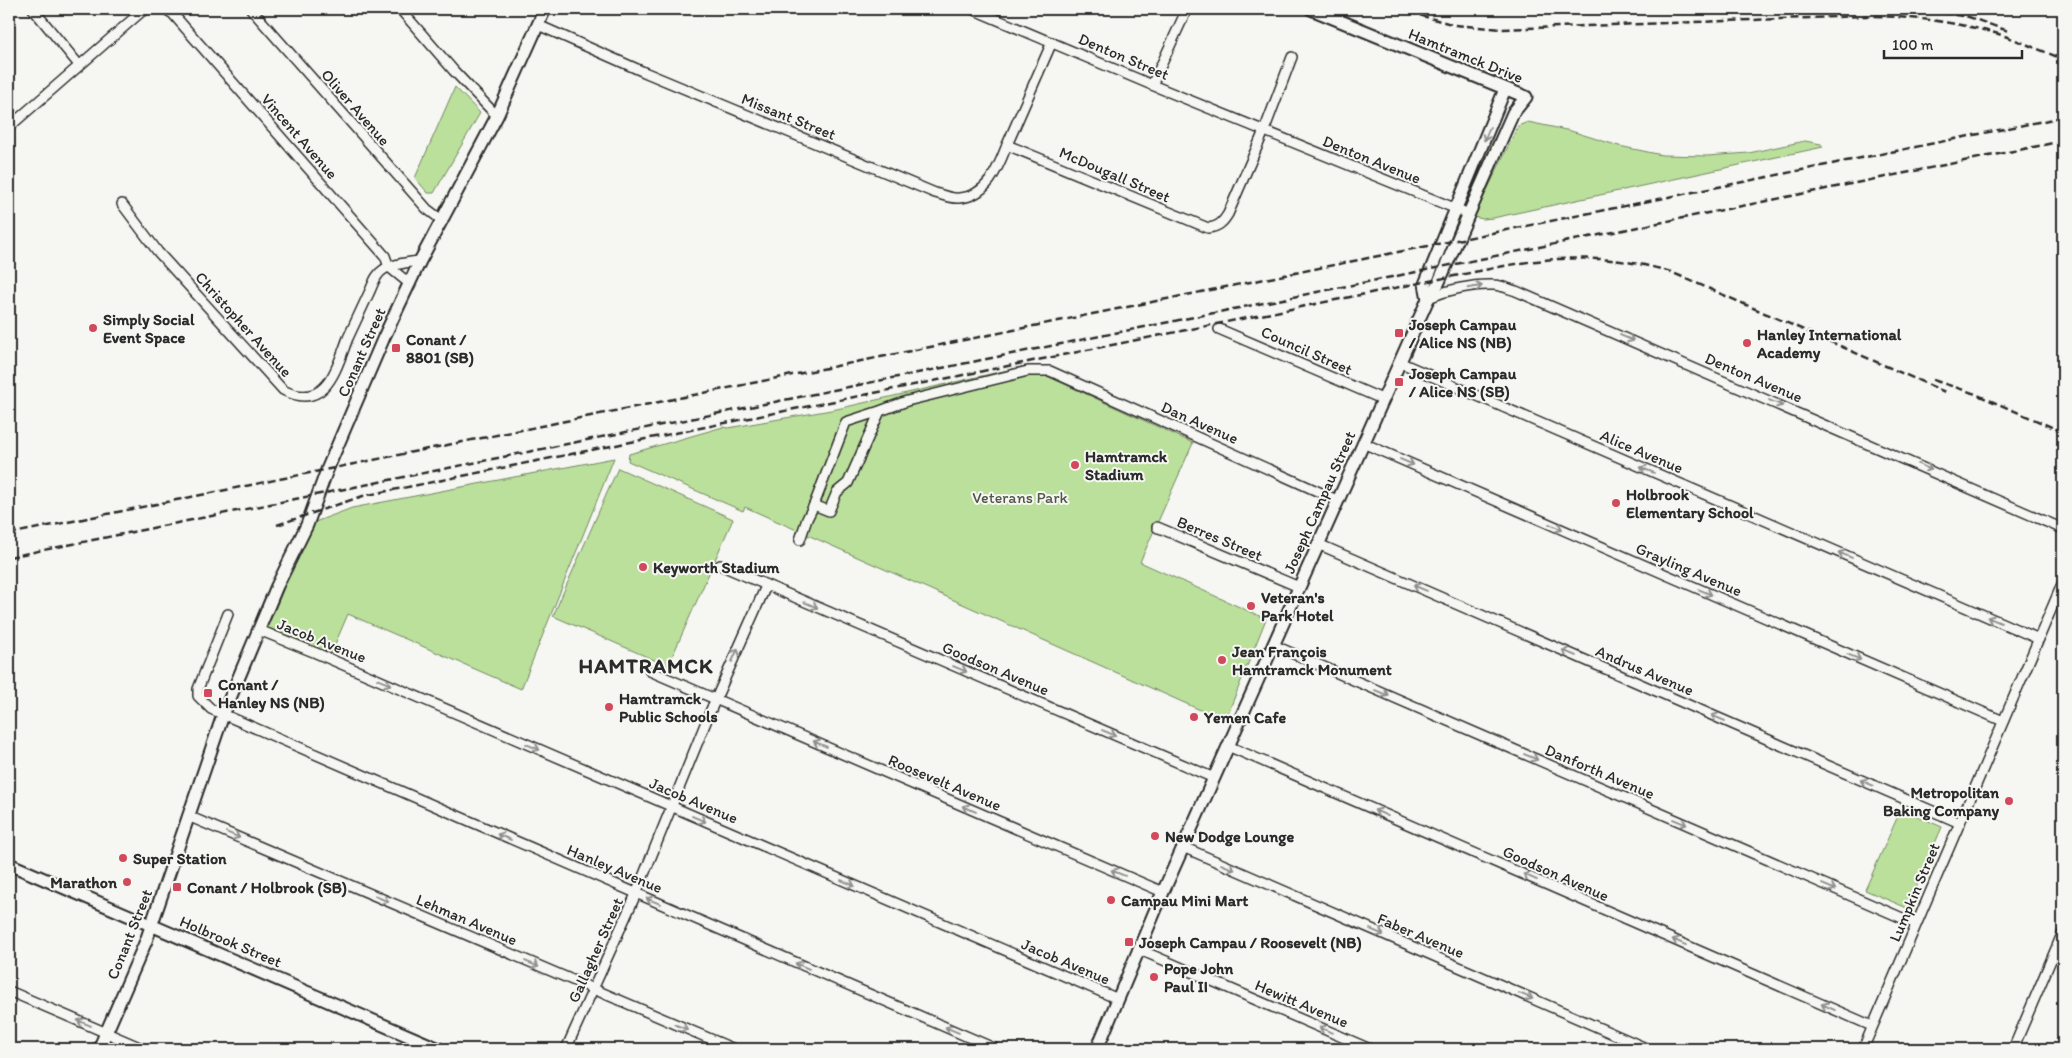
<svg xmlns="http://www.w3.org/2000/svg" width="2072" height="1058" font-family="Itim,sans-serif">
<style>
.green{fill:#bbe09b;stroke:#738663}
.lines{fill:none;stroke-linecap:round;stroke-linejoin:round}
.street-casing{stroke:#2b2b2b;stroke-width:12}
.secondary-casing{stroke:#2b2b2b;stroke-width:15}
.street{stroke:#f6f6f2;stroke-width:9}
.secondary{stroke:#f6f6f2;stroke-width:11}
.rail{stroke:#2b2b2b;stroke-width:2.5;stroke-dasharray:8 4;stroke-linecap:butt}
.oneway{stroke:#90908e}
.poi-dot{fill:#d1495b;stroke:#f6f6f2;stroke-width:2}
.labels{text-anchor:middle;stroke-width:4;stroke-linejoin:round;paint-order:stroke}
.street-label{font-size:16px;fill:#2b2b2b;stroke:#f6f6f2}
.poi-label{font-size:16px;font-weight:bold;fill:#2b2b2b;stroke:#f6f6f2;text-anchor:start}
.park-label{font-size:16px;fill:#4f5847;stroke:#f6f6f2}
.district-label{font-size:21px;font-weight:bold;letter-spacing:1px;fill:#2b2b2b;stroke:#f6f6f2}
</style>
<rect width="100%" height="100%" fill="#f6f6f2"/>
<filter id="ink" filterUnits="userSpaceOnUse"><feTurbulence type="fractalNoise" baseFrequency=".02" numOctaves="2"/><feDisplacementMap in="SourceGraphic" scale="10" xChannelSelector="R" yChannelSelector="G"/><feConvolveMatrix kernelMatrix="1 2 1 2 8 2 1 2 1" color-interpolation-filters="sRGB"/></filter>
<g filter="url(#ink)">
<g class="green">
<polygon points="455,87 480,113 434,193 428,193 415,178"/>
<polygon points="1528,122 1571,131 1619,146 1662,155 1707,156 1749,153 1805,141 1821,144 1823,147 1493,218 1483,219 1474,217 1518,126"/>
<polygon points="1025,366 1193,443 1140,562 1266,619 1225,721 745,507 743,511 628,461 629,454 723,427 728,428 837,409"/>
<polygon points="614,458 521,689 348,614 329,658 259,630 307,525 352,508"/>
<polygon points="618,468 733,519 668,666 553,616"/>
<polygon points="1901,809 1942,827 1907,908 1865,890"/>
</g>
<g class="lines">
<defs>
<g id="street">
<polyline points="33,9 79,65"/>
<polyline points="165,9 173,14 378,248 385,256 389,267 410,284"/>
<polyline points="251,9 427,209 443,221"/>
<polyline points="400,9 454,71 497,116"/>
<polyline points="972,9 1152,85 1469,214"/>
<path d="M538,25L644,72L935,193C943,195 952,199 959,198C988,196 998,168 1007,145"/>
<path d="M1052,42L1007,145L1208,228C1219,227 1223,222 1228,214L1264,131L1292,57"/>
<polyline points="1152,85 1187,9"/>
<polyline points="9,127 141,12 147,9"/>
<path d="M122,204L158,252L283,390C326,412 336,369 348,338C355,323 362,308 369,293C373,285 375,275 383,270C391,264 410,262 420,261"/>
<path d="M1428,298C1447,290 1473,284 1493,285C1501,285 1509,289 1516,291L2063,529"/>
<polyline points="1219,329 1382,399"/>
<polyline points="1399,362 2039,639"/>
<polyline points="880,411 846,422 814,505 829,511 837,492 848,483 880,411 907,401 1028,371 1050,371 1337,500"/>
<polyline points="1363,443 2003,721"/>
<polyline points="1158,528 1157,527 1299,587"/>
<polyline points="800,540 807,519 814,505"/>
<polyline points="1318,544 1960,823"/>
<polyline points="720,565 1214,778"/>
<polyline points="228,614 198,689 198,696 211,709 996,1049"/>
<polyline points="259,630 316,653 1118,999"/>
<polyline points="1273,645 1916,924"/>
<polyline points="650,671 1163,892"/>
<polyline points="1228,746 1872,1026"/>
<polyline points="188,816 734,1049"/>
<polyline points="1183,847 1648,1049"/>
<polyline points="1138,949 1370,1049"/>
<polyline points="9,991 144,1049"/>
<polyline points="566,1049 636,894 710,712 766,586"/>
<polyline points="1863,1049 2063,582"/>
<polyline points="2013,1049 2063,932"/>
</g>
<g id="secondary">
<polyline points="1311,9 1526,97 1513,113 1438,284 1428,299 1425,284 1505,89"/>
<polyline points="9,864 439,1049"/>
<polyline points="99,1049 146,941 223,715 277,586 307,525 327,470 384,337 420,261 497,116 545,9"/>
<polyline points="1097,1049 1163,892 1428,299"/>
</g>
</defs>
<use href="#street" class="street-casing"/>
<use href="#secondary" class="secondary-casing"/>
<use href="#street" class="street"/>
<use href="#secondary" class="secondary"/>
<g class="rail">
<path d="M1397,9L1455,25L1502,29L1863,16C1908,16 1952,21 1995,33C2019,40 2041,51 2063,59"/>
<polyline points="1919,9 1969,17 2011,32"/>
<polyline points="1933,380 1973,393 2063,432"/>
<path d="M277,525L363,496L1504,266C1561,255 1615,255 1671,272L1945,392"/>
<polyline points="9,534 2063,117"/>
<polyline points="9,557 2063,141"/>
</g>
</g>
<defs><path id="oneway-shaft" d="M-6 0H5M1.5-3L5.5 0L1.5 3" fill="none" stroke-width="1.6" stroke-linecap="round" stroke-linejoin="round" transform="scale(1.25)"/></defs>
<g class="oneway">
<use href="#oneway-shaft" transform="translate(1487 134) rotate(113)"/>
<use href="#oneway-shaft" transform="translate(1475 287) rotate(-9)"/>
<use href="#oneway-shaft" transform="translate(1627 338) rotate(23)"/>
<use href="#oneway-shaft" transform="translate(1776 403) rotate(23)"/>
<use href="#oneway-shaft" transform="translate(1407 462) rotate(23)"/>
<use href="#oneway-shaft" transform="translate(1925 467) rotate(24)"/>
<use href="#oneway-shaft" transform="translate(1647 470) rotate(-157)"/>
<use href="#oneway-shaft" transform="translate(1556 527) rotate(24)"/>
<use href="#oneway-shaft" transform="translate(1845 555) rotate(-157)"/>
<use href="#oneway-shaft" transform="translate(1420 588) rotate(-157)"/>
<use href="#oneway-shaft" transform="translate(1705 592) rotate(23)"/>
<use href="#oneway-shaft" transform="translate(811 605) rotate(23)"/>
<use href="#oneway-shaft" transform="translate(1994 620) rotate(-157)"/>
<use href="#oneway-shaft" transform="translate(1569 653) rotate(-157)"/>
<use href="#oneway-shaft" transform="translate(735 655) rotate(-66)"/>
<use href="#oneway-shaft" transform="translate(1854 657) rotate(23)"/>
<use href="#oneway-shaft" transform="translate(960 669) rotate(23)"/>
<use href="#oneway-shaft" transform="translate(384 682) rotate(23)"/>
<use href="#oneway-shaft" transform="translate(1382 693) rotate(23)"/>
<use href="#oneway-shaft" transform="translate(1718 718) rotate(-157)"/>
<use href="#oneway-shaft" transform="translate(1109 733) rotate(23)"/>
<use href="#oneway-shaft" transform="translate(820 744) rotate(-157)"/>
<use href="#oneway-shaft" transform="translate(533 747) rotate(23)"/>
<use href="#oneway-shaft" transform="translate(1531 757) rotate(23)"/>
<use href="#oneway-shaft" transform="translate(1867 783) rotate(-157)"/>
<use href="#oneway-shaft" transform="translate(969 809) rotate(-157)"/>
<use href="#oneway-shaft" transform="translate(1381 813) rotate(-156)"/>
<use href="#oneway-shaft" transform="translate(699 819) rotate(23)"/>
<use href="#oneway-shaft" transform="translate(1680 822) rotate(23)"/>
<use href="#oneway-shaft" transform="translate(233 835) rotate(23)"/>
<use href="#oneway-shaft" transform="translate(504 837) rotate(-157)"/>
<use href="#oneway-shaft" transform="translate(1228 867) rotate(23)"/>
<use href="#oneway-shaft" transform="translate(1118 873) rotate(-157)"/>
<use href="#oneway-shaft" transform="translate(1530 877) rotate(-156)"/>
<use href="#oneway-shaft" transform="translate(848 883) rotate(23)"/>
<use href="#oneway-shaft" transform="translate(1829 887) rotate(23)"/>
<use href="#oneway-shaft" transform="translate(382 899) rotate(23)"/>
<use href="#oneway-shaft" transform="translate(653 901) rotate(-157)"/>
<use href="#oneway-shaft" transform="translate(1377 932) rotate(23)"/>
<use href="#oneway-shaft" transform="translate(1679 942) rotate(-156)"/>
<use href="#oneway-shaft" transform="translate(532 964) rotate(23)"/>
<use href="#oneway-shaft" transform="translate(802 966) rotate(-157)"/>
<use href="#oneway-shaft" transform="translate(1526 996) rotate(23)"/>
<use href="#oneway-shaft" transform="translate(1828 1007) rotate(-156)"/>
<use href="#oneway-shaft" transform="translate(84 1023) rotate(-157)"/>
<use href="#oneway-shaft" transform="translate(681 1027) rotate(23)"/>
<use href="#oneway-shaft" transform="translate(952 1030) rotate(-157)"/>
<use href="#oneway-shaft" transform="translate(1326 1030) rotate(-157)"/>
</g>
</g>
<g class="poi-dot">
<circle cx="93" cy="328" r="5"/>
<rect x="1394" y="328" width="10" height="10" rx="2.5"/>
<circle cx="1747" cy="343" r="5"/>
<rect x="391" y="343" width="10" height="10" rx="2.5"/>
<rect x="1394" y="377" width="10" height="10" rx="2.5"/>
<circle cx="1075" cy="465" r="5"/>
<circle cx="1616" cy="503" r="5"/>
<circle cx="643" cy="567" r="5"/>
<circle cx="1251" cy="606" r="5"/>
<circle cx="1222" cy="660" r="5"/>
<rect x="203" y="688" width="10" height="10" rx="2.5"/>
<circle cx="609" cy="707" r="5"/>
<circle cx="1194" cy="717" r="5"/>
<circle cx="2009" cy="801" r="5"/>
<circle cx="1155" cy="836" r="5"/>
<circle cx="123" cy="858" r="5"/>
<circle cx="127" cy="882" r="5"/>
<rect x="172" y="882" width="10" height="10" rx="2.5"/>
<circle cx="1111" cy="900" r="5"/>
<rect x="1124" y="937" width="10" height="10" rx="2.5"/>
<circle cx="1154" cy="977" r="5"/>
</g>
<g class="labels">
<g class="street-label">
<text transform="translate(1466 55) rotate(22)" y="6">Hamtramck Drive</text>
<text transform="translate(1124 56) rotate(23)" y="6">Denton Street</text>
<text transform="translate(356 107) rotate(49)" y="6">Oliver Avenue</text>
<text transform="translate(789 116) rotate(22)" y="6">Missant Street</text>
<text transform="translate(300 136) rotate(49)" y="6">Vincent Avenue</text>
<text transform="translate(1372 159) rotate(22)" y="6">Denton Avenue</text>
<text transform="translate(1115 174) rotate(23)" y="6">McDougall Street</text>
<text transform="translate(244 324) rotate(48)" y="6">Christopher Avenue</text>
<text transform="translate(1307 350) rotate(24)" y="6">Council Street</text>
<text transform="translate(361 352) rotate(-66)" y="6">Conant Street</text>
<text transform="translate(1754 377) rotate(23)" y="6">Denton Avenue</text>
<text transform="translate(1200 422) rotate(24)" y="6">Dan Avenue</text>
<text transform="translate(1642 451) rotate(23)" y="6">Alice Avenue</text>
<text transform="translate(1319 502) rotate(-66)" y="6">Joseph Campau Street</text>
<text transform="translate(1220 538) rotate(23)" y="6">Berres Street</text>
<text transform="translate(1689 569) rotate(23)" y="6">Grayling Avenue</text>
<text transform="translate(322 640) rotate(22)" y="6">Jacob Avenue</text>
<text transform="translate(996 668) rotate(23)" y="6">Goodson Avenue</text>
<text transform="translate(1645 670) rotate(23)" y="6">Andrus Avenue</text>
<text transform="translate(1600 771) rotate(23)" y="6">Danforth Avenue</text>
<text transform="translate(945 782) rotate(23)" y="6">Roosevelt Avenue</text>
<text transform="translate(694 800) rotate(23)" y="6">Jacob Avenue</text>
<text transform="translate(615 868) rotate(23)" y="6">Hanley Avenue</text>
<text transform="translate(1556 873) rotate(24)" y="6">Goodson Avenue</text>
<text transform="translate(1914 892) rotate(-67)" y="6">Lumpkin Street</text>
<text transform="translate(467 919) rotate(23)" y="6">Lehman Avenue</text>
<text transform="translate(129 934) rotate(-68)" y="6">Conant Street</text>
<text transform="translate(1421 935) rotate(23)" y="6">Faber Avenue</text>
<text transform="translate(231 941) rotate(23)" y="6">Holbrook Street</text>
<text transform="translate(595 950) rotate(-66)" y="6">Gallagher Street</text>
<text transform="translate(1066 961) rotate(23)" y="6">Jacob Avenue</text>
<text transform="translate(1302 1003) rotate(23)" y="6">Hewitt Avenue</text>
</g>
<g class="poi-label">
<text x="103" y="325">Simply Social<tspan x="103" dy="18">Event Space</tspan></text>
<text x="1409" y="330">Joseph Campau<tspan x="1409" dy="18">/ Alice NS (NB)</tspan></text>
<text x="1757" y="340">Hanley International<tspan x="1757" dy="18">Academy</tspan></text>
<text x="406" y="345">Conant /<tspan x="406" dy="18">8801 (SB)</tspan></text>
<text x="1409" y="379">Joseph Campau<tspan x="1409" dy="18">/ Alice NS (SB)</tspan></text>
<text x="1085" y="462">Hamtramck<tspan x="1085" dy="18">Stadium</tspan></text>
<text x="1626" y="500">Holbrook<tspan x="1626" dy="18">Elementary School</tspan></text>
<text x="653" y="573">Keyworth Stadium</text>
<text x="1261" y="603">Veteran's<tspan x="1261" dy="18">Park Hotel</tspan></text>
<text x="1232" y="657">Jean François<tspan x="1232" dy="18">Hamtramck Monument</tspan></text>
<text x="218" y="690">Conant /<tspan x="218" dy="18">Hanley NS (NB)</tspan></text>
<text x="619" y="704">Hamtramck<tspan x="619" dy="18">Public Schools</tspan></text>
<text x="1204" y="723">Yemen Cafe</text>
<text x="1999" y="798" text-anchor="end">Metropolitan<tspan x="1999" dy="18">Baking Company</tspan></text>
<text x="1165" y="842">New Dodge Lounge</text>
<text x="133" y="864">Super Station</text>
<text x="117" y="888" text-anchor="end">Marathon</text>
<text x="187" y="893">Conant / Holbrook (SB)</text>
<text x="1121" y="906">Campau Mini Mart</text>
<text x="1139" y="948">Joseph Campau / Roosevelt (NB)</text>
<text x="1164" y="974">Pope John<tspan x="1164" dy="18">Paul II</tspan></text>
</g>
<g class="park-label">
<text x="1020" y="503">Veterans Park</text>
</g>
<g class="district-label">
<text x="646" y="673">HAMTRAMCK</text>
</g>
</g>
<rect width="2072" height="1058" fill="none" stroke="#f6f6f2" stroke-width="30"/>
<rect x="15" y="15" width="2042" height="1028" fill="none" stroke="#2b2b2b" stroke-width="2" filter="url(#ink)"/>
<path d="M1884 50v8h138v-8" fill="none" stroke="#2b2b2b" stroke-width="2.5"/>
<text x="1892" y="50" font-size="15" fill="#2b2b2b" stroke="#f6f6f2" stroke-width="4" paint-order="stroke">100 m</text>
</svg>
